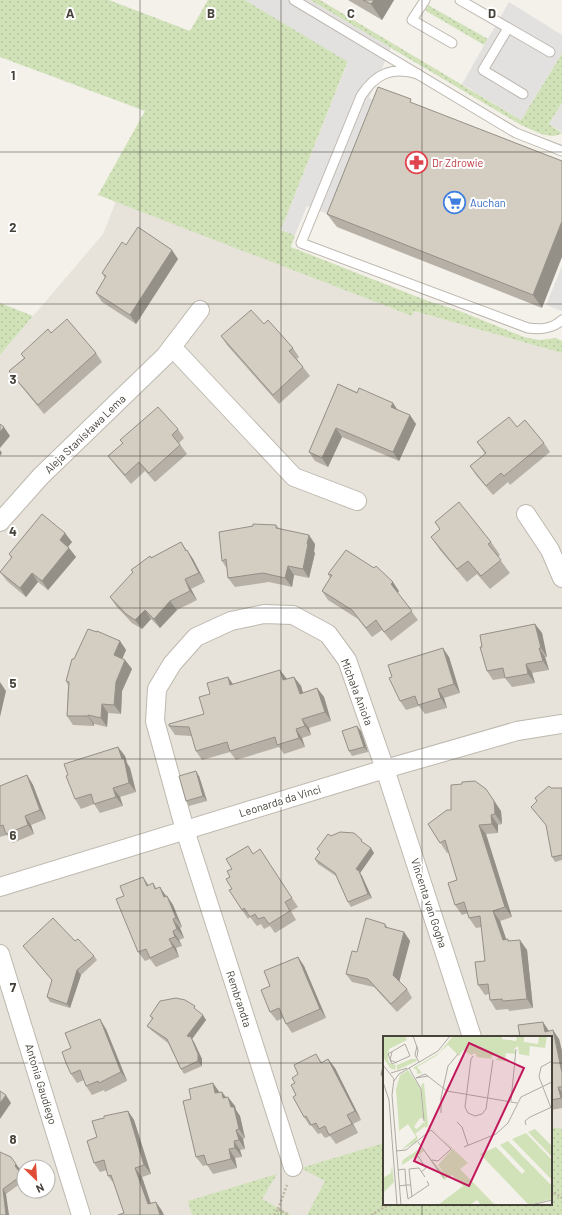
<svg xmlns="http://www.w3.org/2000/svg" width="562" height="1215" font-family="Barlow,sans-serif">
<style>
.residential{fill:#e7e3da;fill-rule:evenodd}
.green{fill:url(#green-dots)}
.parking{fill:#e3e1df}
.lines{fill:none;stroke-linecap:round;stroke-linejoin:round}
.service-casing{stroke:#beb8af;stroke-width:11}
.minor-casing{stroke:#beb8af;stroke-width:20}
.path{stroke:#beb4a2;stroke-width:2.5;stroke-dasharray:2 2;stroke-linecap:butt}
.service{stroke:#fff;stroke-width:9}
.minor{stroke:#fff;stroke-width:18}
.wall{fill:#b6b0a7}
.shaded-wall{fill:#949088}
.building{fill:#d4cdc2;stroke:#949088}
.grid{fill:none;stroke:#47423a;stroke-width:1;stroke-opacity:0.55}
.labels{text-anchor:middle;stroke-width:4;stroke-linejoin:round;paint-order:stroke}
.health-label{font-size:11px;fill:#be3a42;stroke:#fff;text-anchor:start}
.shop-label{font-size:11px;fill:#366cbe;stroke:#fff;text-anchor:start}
.street-label{font-size:11px;fill:#47423a;stroke:#fff}
.inset-road{fill:none;stroke:#afaba4;stroke-width:1}
.view{fill:#c2185b;fill-opacity:0.15;stroke:#c2185b;stroke-width:2}
.inset-edge{fill:none;stroke:#47423a;stroke-width:2}
.grid-label{font-size:13px;text-anchor:middle;font-weight:bold;fill:#47423a;stroke:#fff;stroke-width:4;stroke-linejoin:round;paint-order:stroke}
</style>
<defs>
<pattern id="green-dots" width="8" height="8" patternUnits="userSpaceOnUse"><rect width="8" height="8" fill="#d1e2b9"/><path d="M2 2h.1M6 6h.1" fill="none" stroke="#b5c3a0" stroke-width="1.8" stroke-linecap="round"/></pattern>
</defs>
<rect width="100%" height="100%" fill="#f4f1eb"/>
<path class="residential" d="M116,201L412,316L414,311L562,353V1215H0V355L103,234ZM384,1037H551V1204H384ZM24,1167H48V1191H24Z"/>
<g class="green">
<polygon points="0,0 109,0 190,31 208,0 245,0 348,61 281,230 295,235 291,247 428,301 457,310 524,337 539,340 556,338 562,341 562,353 414,311 412,316 98,195 145,111 0,57"/>
<path d="M310,0H320L521,120L562,53V103L549,124L562,133C550,141 533,130 521,125Z"/>
<polygon points="428,5 488,39 484,45 426,11 426,9"/>
<polygon points="0,303 33,316 0,355"/>
<polygon points="551,1127 562,1129 562,1215 307,1215 325,1181 301,1168 384,1143 384,1204 551,1204"/>
<polygon points="277,1174 262,1199 291,1215 192,1215 188,1201"/>
</g>
<g class="parking">
<polygon points="245,0 310,0 391,48 369,98 384,104 338,218 307,206 295,235 281,230 348,62"/>
<polygon points="509,2 562,35 562,53 521,120 462,84"/>
<polygon points="562,103 562,132 549,124"/>
<polygon points="562,266 562,311 546,305"/>
</g>
<g class="lines">
<defs>
<g id="service">
<polyline points="294,0 516,133 562,151"/>
<polyline points="425,0 412,20 452,43"/>
<polyline points="460,0 550,52"/>
<polyline points="508,28 483,70 523,94"/>
<path d="M418,74C392,66 375,74 361,96L301,243L528,328C541,330 552,329 562,320"/>
</g>
<g id="minor">
<polyline points="172,347 294,477 357,501"/>
<polyline points="526,514 550,550 562,578"/>
<polyline points="0,522 41,476 165,356 200,310"/>
<polyline points="0,887 385,769 517,731 562,724"/>
<polyline points="0,954 81,1215"/>
<polyline points="293,1167 185,830 155,721 157,689 172,664 196,637 231,621 264,614 293,615 328,634 347,660 385,769 472,1037"/>
</g>
</defs>
<use href="#service" class="service-casing"/>
<use href="#minor" class="minor-casing"/>
<g class="path">
<polyline points="551,1190 562,1198"/>
<polyline points="278,1209 287,1185"/>
<polyline points="274,1215 278,1209 289,1215"/>
<polyline points="371,1215 390,1204"/>
</g>
<use href="#service" class="service"/>
<use href="#minor" class="minor"/>
</g>
<g class="wall">
<polygon points="348,0 394,0 382,20"/>
<polygon points="413,103 542,308 337,227 327,214"/>
<polygon points="126,245 178,259 136,324 102,302 96,293 105,278 102,273"/>
<polygon points="264,324 293,348 299,357 297,359 303,367 310,376 279,404 227,345 221,336"/>
<polygon points="96,353 102,362 44,414 16,380 9,371 24,358 21,354"/>
<polygon points="338,384 397,409 416,424 399,461 342,437 328,467 315,461 309,452"/>
<polygon points="517,427 544,443 550,452 510,485 508,482 493,495 476,475 470,466 485,454 477,442"/>
<polygon points="178,429 184,438 179,443 187,454 155,482 145,471 131,484 115,465 108,456 123,444 120,440"/>
<polygon points="435,522 491,542 500,555 498,557 510,573 490,589 477,574 467,582 440,550 431,537 440,529"/>
<polygon points="276,525 279,528 315,544 314,552 315,553 309,578 294,575 292,587 269,582 235,587 228,578 227,569 222,561"/>
<polygon points="72,542 68,547 76,557 48,590 38,582 26,597 7,581 0,572 11,558 9,554"/>
<polygon points="181,542 193,559 205,582 191,589 197,600 177,610 160,628 151,619 142,629 132,623 116,606 110,597 151,558"/>
<polygon points="328,574 399,591 398,593 418,620 391,641 382,630 372,637 358,619 328,600 322,591 330,578"/>
<polygon points="535,624 542,633 547,657 545,657 549,670 532,673 535,683 512,687 505,678 493,680 487,671 482,647"/>
<polygon points="97,632 120,641 126,650 122,659 125,660 132,669 122,691 121,714 108,713 107,727 94,724 94,726 73,725 67,716 68,685 66,681 74,659"/>
<polygon points="449,657 460,693 444,698 447,708 425,714 419,706 406,710 400,701"/>
<polygon points="228,677 233,684 287,679 294,677 301,686 303,693 317,688 324,697 331,721 309,728 311,735 302,738 305,747 284,754 279,747 236,760 230,752 202,760 196,751 192,736 175,735 169,726 204,714 210,694"/>
<polygon points="361,731 368,752 352,756 349,751"/>
<polygon points="118,747 125,756 127,763 130,768 136,792 120,797 123,806 100,813 94,804 81,809 75,799 68,775"/>
<polygon points="27,775 33,785 46,819 31,825 34,834 13,843 7,835 0,837 0,786"/>
<polygon points="199,776 207,801 189,806 186,801"/>
<polygon points="551,788 562,788 562,860 555,862 552,857 547,826 531,807 537,801 535,798"/>
<polygon points="501,811 502,824 498,825 498,833 486,834 512,917 500,921 506,940 527,950 533,1008 509,1011 508,1009 496,1010 490,1000 489,994 485,995 478,985 485,961 482,927 476,928 469,918 468,913 462,915 455,905 457,880 449,852 447,853 428,824"/>
<polygon points="331,836 365,845 374,853 360,873 362,876 372,898 351,907 348,902 336,876 318,864 315,859 320,852 317,849"/>
<polygon points="253,854 266,859 298,907 291,911 296,920 275,933 270,926 264,929 261,924 257,926 250,917 248,919 242,910 232,889 230,877 232,869"/>
<polygon points="153,883 157,889 167,896 173,905 182,927 180,928 184,938 179,940 182,946 176,948 179,957 156,967 150,959 145,961 138,952 149,885"/>
<polygon points="385,924 388,928 404,932 410,941 399,981 407,989 412,998 397,1012 374,987 352,982 346,974 357,952"/>
<polygon points="75,941 94,956 97,960 81,975 70,1008 50,1002 47,997 52,980 23,946"/>
<polygon points="298,957 304,966 326,1018 292,1033 286,1024 283,1018 277,1021 270,1012 270,986"/>
<polygon points="198,1011 206,1020 192,1039 194,1042 202,1059 202,1066 184,1074 181,1069 168,1043 151,1030 147,1026 152,1019 150,1016"/>
<polygon points="106,1029 127,1081 105,1092 104,1090 92,1095 86,1086 84,1080 77,1083 71,1074 71,1048"/>
<polygon points="549,1031 559,1039 562,1051 562,1108 551,1110 551,1037"/>
<polygon points="316,1054 322,1063 328,1059 335,1068 361,1120 353,1124 358,1133 336,1144 330,1136 325,1138 321,1133 318,1134 311,1125 310,1126 304,1117 296,1095 295,1083 298,1074"/>
<polygon points="219,1092 222,1092 226,1097 235,1106 236,1110 240,1116 245,1138 243,1139 245,1149 240,1150 242,1157 235,1158 237,1168 213,1174 207,1165 203,1166 196,1157"/>
<polygon points="128,1111 134,1120 151,1174 142,1177 151,1203 156,1202 162,1211 124,1213 115,1185 108,1176 107,1170 100,1172 94,1163 97,1137"/>
<polygon points="0,1152 20,1169 18,1170 24,1178 24,1181 6,1194 0,1215"/>
</g>
<g class="shaded-wall">
<polygon points="374,0 394,0 382,20 371,4"/>
<polygon points="562,221 562,257 542,308 533,295"/>
<polygon points="172,250 178,259 136,324 130,315"/>
<polygon points="393,403 399,412 391,407"/>
<polygon points="410,415 416,424 399,461 393,452"/>
<polygon points="4,427 10,436 0,448 0,432"/>
<polygon points="336,428 342,437 328,467 322,458"/>
<polygon points="0,450 2,453 0,456"/>
<polygon points="65,533 72,542 66,549 60,540"/>
<polygon points="309,535 315,544 314,552 315,553 309,578 303,569"/>
<polygon points="69,548 76,557 48,590 42,581"/>
<polygon points="187,550 193,559 205,582 199,573"/>
<polygon points="288,566 294,575 292,587 285,578"/>
<polygon points="32,573 38,582 26,597 20,588"/>
<polygon points="185,579 191,589 197,600 190,591"/>
<polygon points="393,582 399,591 397,593 391,584"/>
<polygon points="170,601 177,610 160,628 154,619"/>
<polygon points="145,610 151,619 142,629 135,620"/>
<polygon points="535,624 542,633 547,657 541,648"/>
<polygon points="120,641 126,650 120,664 114,655"/>
<polygon points="443,648 449,657 460,693 454,684"/>
<polygon points="539,648 545,657 549,670 543,661"/>
<polygon points="125,660 132,669 122,691 121,714 114,705 116,682"/>
<polygon points="526,664 532,673 535,683 528,674"/>
<polygon points="280,670 287,679 290,689 283,680"/>
<polygon points="228,677 234,686 230,685"/>
<polygon points="294,677 301,686 306,703 300,694"/>
<polygon points="0,682 6,691 0,717"/>
<polygon points="317,688 324,697 331,721 325,712"/>
<polygon points="438,689 444,698 447,708 441,698"/>
<polygon points="102,704 108,713 107,727 101,718"/>
<polygon points="88,715 94,724 94,726 88,716"/>
<polygon points="302,719 309,728 311,735 305,726"/>
<polygon points="357,726 361,731 368,752 364,747"/>
<polygon points="296,729 302,738 305,747 299,738"/>
<polygon points="118,747 125,756 127,763 130,768 136,792 129,783"/>
<polygon points="196,771 199,776 207,801 203,796"/>
<polygon points="27,775 33,785 46,819 40,810"/>
<polygon points="113,788 120,797 123,806 116,797"/>
<polygon points="493,799 501,811 502,824 495,814"/>
<polygon points="491,815 498,825 498,833 492,824"/>
<polygon points="25,816 31,825 34,834 28,825"/>
<polygon points="479,825 486,834 512,917 505,907"/>
<polygon points="371,848 374,853 360,873 362,876 372,898 368,894 356,869"/>
<polygon points="143,877 149,886 147,886"/>
<polygon points="160,887 166,896 164,897"/>
<polygon points="167,896 173,905 182,927 176,918"/>
<polygon points="493,911 500,921 510,950 503,940"/>
<polygon points="173,919 180,928 184,938 177,929"/>
<polygon points="173,931 179,940 182,946 175,937"/>
<polygon points="404,932 410,941 399,983 393,975"/>
<polygon points="169,939 176,948 179,957 173,947"/>
<polygon points="520,940 527,950 533,1008 527,999"/>
<polygon points="298,957 304,966 326,1018 320,1009"/>
<polygon points="77,970 81,975 70,1008 67,1004"/>
<polygon points="203,1015 206,1020 192,1039 194,1042 202,1059 202,1066 198,1061 187,1036"/>
<polygon points="100,1019 106,1029 127,1081 121,1072"/>
<polygon points="543,1022 549,1031 545,1032"/>
<polygon points="553,1030 559,1039 562,1051 562,1073"/>
<polygon points="328,1059 335,1068 361,1120 355,1111"/>
<polygon points="213,1083 220,1093 215,1093"/>
<polygon points="558,1087 562,1092 562,1100 561,1098"/>
<polygon points="222,1092 228,1101 223,1098"/>
<polygon points="6,1095 11,1103 0,1119 0,1103"/>
<polygon points="228,1097 235,1106 236,1110 240,1116 245,1138 239,1129 231,1107"/>
<polygon points="128,1111 134,1120 151,1174 144,1165"/>
<polygon points="347,1115 353,1124 358,1133 352,1124"/>
<polygon points="236,1130 243,1139 245,1149 239,1140"/>
<polygon points="234,1141 240,1150 242,1157 235,1148"/>
<polygon points="229,1149 235,1158 237,1168 231,1159"/>
<polygon points="16,1164 20,1169 18,1171 15,1166"/>
<polygon points="135,1168 142,1177 154,1214 148,1204"/>
<polygon points="3,1189 6,1194 9,1215 6,1215"/>
<polygon points="156,1202 162,1211 164,1215 160,1215"/>
</g>
<g class="building">
<polygon points="363,0 374,0 371,4"/>
<polygon points="378,87 411,99 410,102 562,161 562,221 533,295 327,214"/>
<polygon points="138,227 172,250 130,315 96,293 106,276 102,273 122,242 126,245"/>
<polygon points="251,310 264,324 268,320 293,348 289,351 303,367 273,395 221,336"/>
<polygon points="67,319 96,353 38,405 9,371 25,358 21,354 48,329 51,333"/>
<polygon points="338,384 357,393 359,388 393,403 391,407 410,415 393,452 336,428 322,458 309,452"/>
<polygon points="158,407 178,429 172,435 180,445 149,473 139,462 125,475 108,456 123,443 120,440"/>
<polygon points="509,417 517,427 525,420 544,443 504,476 501,473 486,486 470,466 486,453 477,442"/>
<polygon points="0,424 4,427 0,432"/>
<polygon points="459,502 491,542 488,544 501,560 481,576 468,561 457,569 431,537 440,529 435,522"/>
<polygon points="42,514 65,533 60,540 69,548 42,581 32,573 20,588 0,572 12,557 9,554"/>
<polygon points="253,524 276,525 276,528 309,535 307,544 308,544 303,569 288,566 285,578 263,573 228,578 226,559 222,561 219,532 253,526"/>
<polygon points="181,542 186,551 187,550 199,573 185,579 190,591 170,601 154,619 145,610 135,620 126,614 110,597 133,572 131,570 150,556 151,558"/>
<polygon points="346,550 374,568 376,566 393,582 391,584 412,611 384,632 376,620 366,628 352,610 322,591 332,575 328,574"/>
<polygon points="535,624 541,648 539,648 543,661 526,664 528,674 505,678 503,668 487,671 480,647 482,647 480,635"/>
<polygon points="88,629 97,632 97,631 120,641 114,655 125,660 116,682 114,705 102,704 101,718 88,715 88,716 67,716 69,682 66,681 72,659 74,659"/>
<polygon points="443,648 454,684 438,689 441,698 418,705 415,696 400,701 389,678 392,677 388,665"/>
<polygon points="280,670 283,680 294,677 300,694 317,688 325,712 302,719 305,726 296,729 299,738 277,745 275,737 230,751 227,742 196,751 189,727 169,726 169,724 204,714 199,697 210,694 207,683 228,677 230,685"/>
<polygon points="357,726 364,747 349,751 342,731"/>
<polygon points="118,747 122,759 124,758 129,783 113,788 116,797 94,804 91,794 75,799 66,776 68,775 64,764"/>
<polygon points="196,771 203,796 186,801 179,776"/>
<polygon points="27,775 40,810 25,816 28,825 6,834 3,825 0,826 0,786"/>
<polygon points="475,781 486,789 494,801 495,814 491,815 492,824 479,825 505,907 493,911 503,940 508,939 508,941 520,940 527,999 503,1001 502,999 490,1000 488,984 478,985 475,962 485,961 480,916 469,918 464,902 455,905 448,883 457,880 445,840 440,843 428,824 447,810 451,810 451,785 462,784 462,782"/>
<polygon points="549,786 551,788 562,788 562,855 552,857 546,825 531,807 537,801 535,798"/>
<polygon points="340,832 354,833 362,840 361,841 371,848 356,869 359,871 368,894 348,902 335,873 315,859 320,852 317,849 328,834 331,836"/>
<polygon points="248,846 253,854 260,849 292,898 285,902 290,911 269,924 264,917 258,919 255,914 250,917 244,908 242,910 229,890 232,889 226,879 230,877 227,871 232,869 226,859"/>
<polygon points="143,877 147,886 153,883 155,889 160,887 164,897 167,896 176,918 173,919 177,929 173,931 175,937 169,939 173,947 150,958 146,949 138,952 116,899 124,896 120,886"/>
<polygon points="53,918 75,941 78,939 94,956 77,970 67,1004 47,997 52,980 23,946"/>
<polygon points="366,918 385,924 385,927 404,932 393,975 407,989 391,1004 368,979 346,974 352,951 357,952"/>
<polygon points="298,957 320,1009 286,1024 279,1008 270,1012 261,990 270,986 264,971"/>
<polygon points="176,998 185,1000 195,1006 194,1008 203,1015 187,1036 191,1037 198,1054 198,1061 181,1069 167,1039 147,1026 153,1018 150,1016 160,1001"/>
<polygon points="100,1019 121,1072 99,1083 98,1081 86,1086 80,1070 71,1074 66,1063 62,1052 71,1048 65,1033"/>
<polygon points="543,1022 545,1032 553,1030 562,1073 562,1087 558,1087 561,1098 551,1100 551,1037 520,1037 518,1025"/>
<polygon points="316,1054 321,1063 328,1059 355,1111 347,1115 352,1124 329,1135 325,1126 319,1129 316,1123 311,1125 306,1116 304,1117 293,1097 296,1095 291,1085 295,1083 292,1078 298,1074 294,1065"/>
<polygon points="384,1062 384,1076 381,1075"/>
<polygon points="213,1083 215,1093 222,1092 223,1098 228,1097 231,1107 234,1107 239,1129 236,1130 239,1140 234,1141 235,1148 229,1149 231,1159 207,1165 204,1155 196,1157 183,1101 191,1099 189,1089"/>
<polygon points="0,1091 6,1095 0,1103"/>
<polygon points="128,1111 144,1165 135,1168 148,1204 156,1202 160,1215 118,1215 124,1213 111,1175 108,1176 104,1160 94,1163 87,1141 97,1137 92,1121 104,1118 104,1116"/>
<polygon points="0,1152 11,1157 16,1164 15,1166 22,1175 3,1189 6,1215 0,1215"/>
</g>
<path class="grid" d="M140,0V1215M281,0V1215M422,0V1037M0,152H562M0,304H562M0,456H562M0,608H562M0,759H562M0,911H562M0,1063H384M551,1063H562M422,1204V1215"/>
<defs>
<symbol id="pharmacy-ring" viewBox="-11 -11 22 22"><circle r="9.5" fill="#fff" stroke="#e0444e" stroke-width="1.5"/><path d="M-2-6h4v4h4v4h-4v4h-4v-4h-4v-4h4Z" fill="#e0444e"/></symbol>
<symbol id="supermarket-ring" viewBox="-11 -11 22 22"><circle r="9.5" fill="#fff" stroke="#3f7fe0" stroke-width="1.5"/><path d="M-6-5.5h2.5l.6 2H6L4.5 2H-2.5L-4.4-4H-6ZM-1.5 3.2a1.3 1.3 0 1 0 .1 0ZM3 3.2a1.3 1.3 0 1 0 .1 0Z" fill="#3f7fe0"/></symbol>
</defs>
<g fill-rule="evenodd">
<use href="#pharmacy-ring" x="404" y="150" width="25" height="25"/>
<use href="#supermarket-ring" x="442" y="190" width="25" height="25"/>
</g>
<g class="labels">
<g class="health-label">
<text x="432" y="167">Dr Zdrowie</text>
</g>
<g class="shop-label">
<text x="470" y="207">Auchan</text>
</g>
<g class="street-label">
<text transform="translate(85 434) rotate(-44)" y="4">Aleja Stanisława Lema</text>
<text transform="translate(357 692) rotate(69)" y="4">Michała Anioła</text>
<text transform="translate(280 801) rotate(-17)" y="4">Leonarda da Vinci</text>
<text transform="translate(429 903) rotate(72)" y="4">Vincenta van Gogha</text>
<text transform="translate(239 999) rotate(72)" y="4">Rembrandta</text>
<text transform="translate(41 1084) rotate(73)" y="4">Antonia Gaudiego</text>
</g>
</g>
<g transform="translate(383 1036)">
<rect width="169" height="169" fill="#f4f1eb"/>
<path d="M0,0H22L24,4L6,13L5,24L8,28L13,29L12,34L7,32L0,21ZM70,0H119V3L133,5L134,0H141V6L155,8L156,0H164L162,12L147,10L146,20L136,18L135,10L131,13L133,18L123,17L122,25L112,24L115,22L112,18L108,21L110,23L94,21L92,17L88,19L80,14L76,20L65,9L53,20L34,31L39,37L34,38V34L30,32L56,17ZM28,23H33L34,25L14,34V29ZM25,34L37,51L41,83L37,82L31,91L34,93L41,86L42,90L32,98L35,101L33,106L18,114L33,101L25,88L16,95L17,106L13,53L17,39ZM41,47L45,89L85,127L77,133L112,169H98L94,164L87,169H55L80,150L69,139L61,144L41,115L37,118L40,123L36,118L19,129V133V126L21,123L38,112L63,140L55,129L69,113L50,93L45,90L42,92L38,49ZM152,93L169,110V121L145,96ZM143,97L169,124V144L129,103ZM125,105L169,150V163L146,169L97,118L113,111L139,138L142,135L117,109ZM9,129L11,146L0,157V142L8,137Z" fill="#d1e2b9"/>
<path class="inset-road" d="M30,0L35,14L34,21M22,8L27,20L9,28L5,18ZM34,10L32,19L36,26M9,16L7,24L14,27M90,20L88,23L82,71L85,77L92,80L99,78L103,73L110,24M0,29L11,43L9,59L18,169M26,32L38,53L41,85M8,37L24,32M33,42L42,38L64,55L134,67M33,42L45,40M11,45L16,38L55,15L67,0M0,46L6,64L14,169M128,65L133,13M168,72L156,41L158,31L169,25M58,77V62L65,30L75,18M74,86L79,91L85,109M143,89L142,85L147,81L169,71M35,106L61,142M81,111L113,98L125,87L138,61L169,46M13,115L23,114L48,94L68,113L55,125L49,124M35,120L43,132L38,136M15,134L22,133L23,149L16,150M28,149H23L25,163L46,149L44,145M29,161L26,133L36,132L42,141M148,169L169,164"/>
<path class="view" d="M86,7L141,32L86,150L31,125Z"/>
<rect width="169" height="169" class="inset-edge"/>
</g>
<g class="grid-label">
<text x="70" y="18">A</text>
<text x="211" y="18">B</text>
<text x="351" y="18">C</text>
<text x="492" y="18">D</text>
<text x="13" y="80">1</text>
<text x="13" y="232">2</text>
<text x="13" y="384">3</text>
<text x="13" y="536">4</text>
<text x="13" y="688">5</text>
<text x="13" y="840">6</text>
<text x="13" y="992">7</text>
<text x="13" y="1144">8</text>
</g>
<g transform="translate(36 1179) rotate(155)"><circle r="19" fill="#ffffff" stroke="#b5b3b0"/>
<path d="M0-3L7 15L0 10L-7 15Z" fill="#e04d36"/>
<text y="-6" font-size="11" font-weight="bold" text-anchor="middle" fill="#47423a">N</text>
</g>
</svg>
